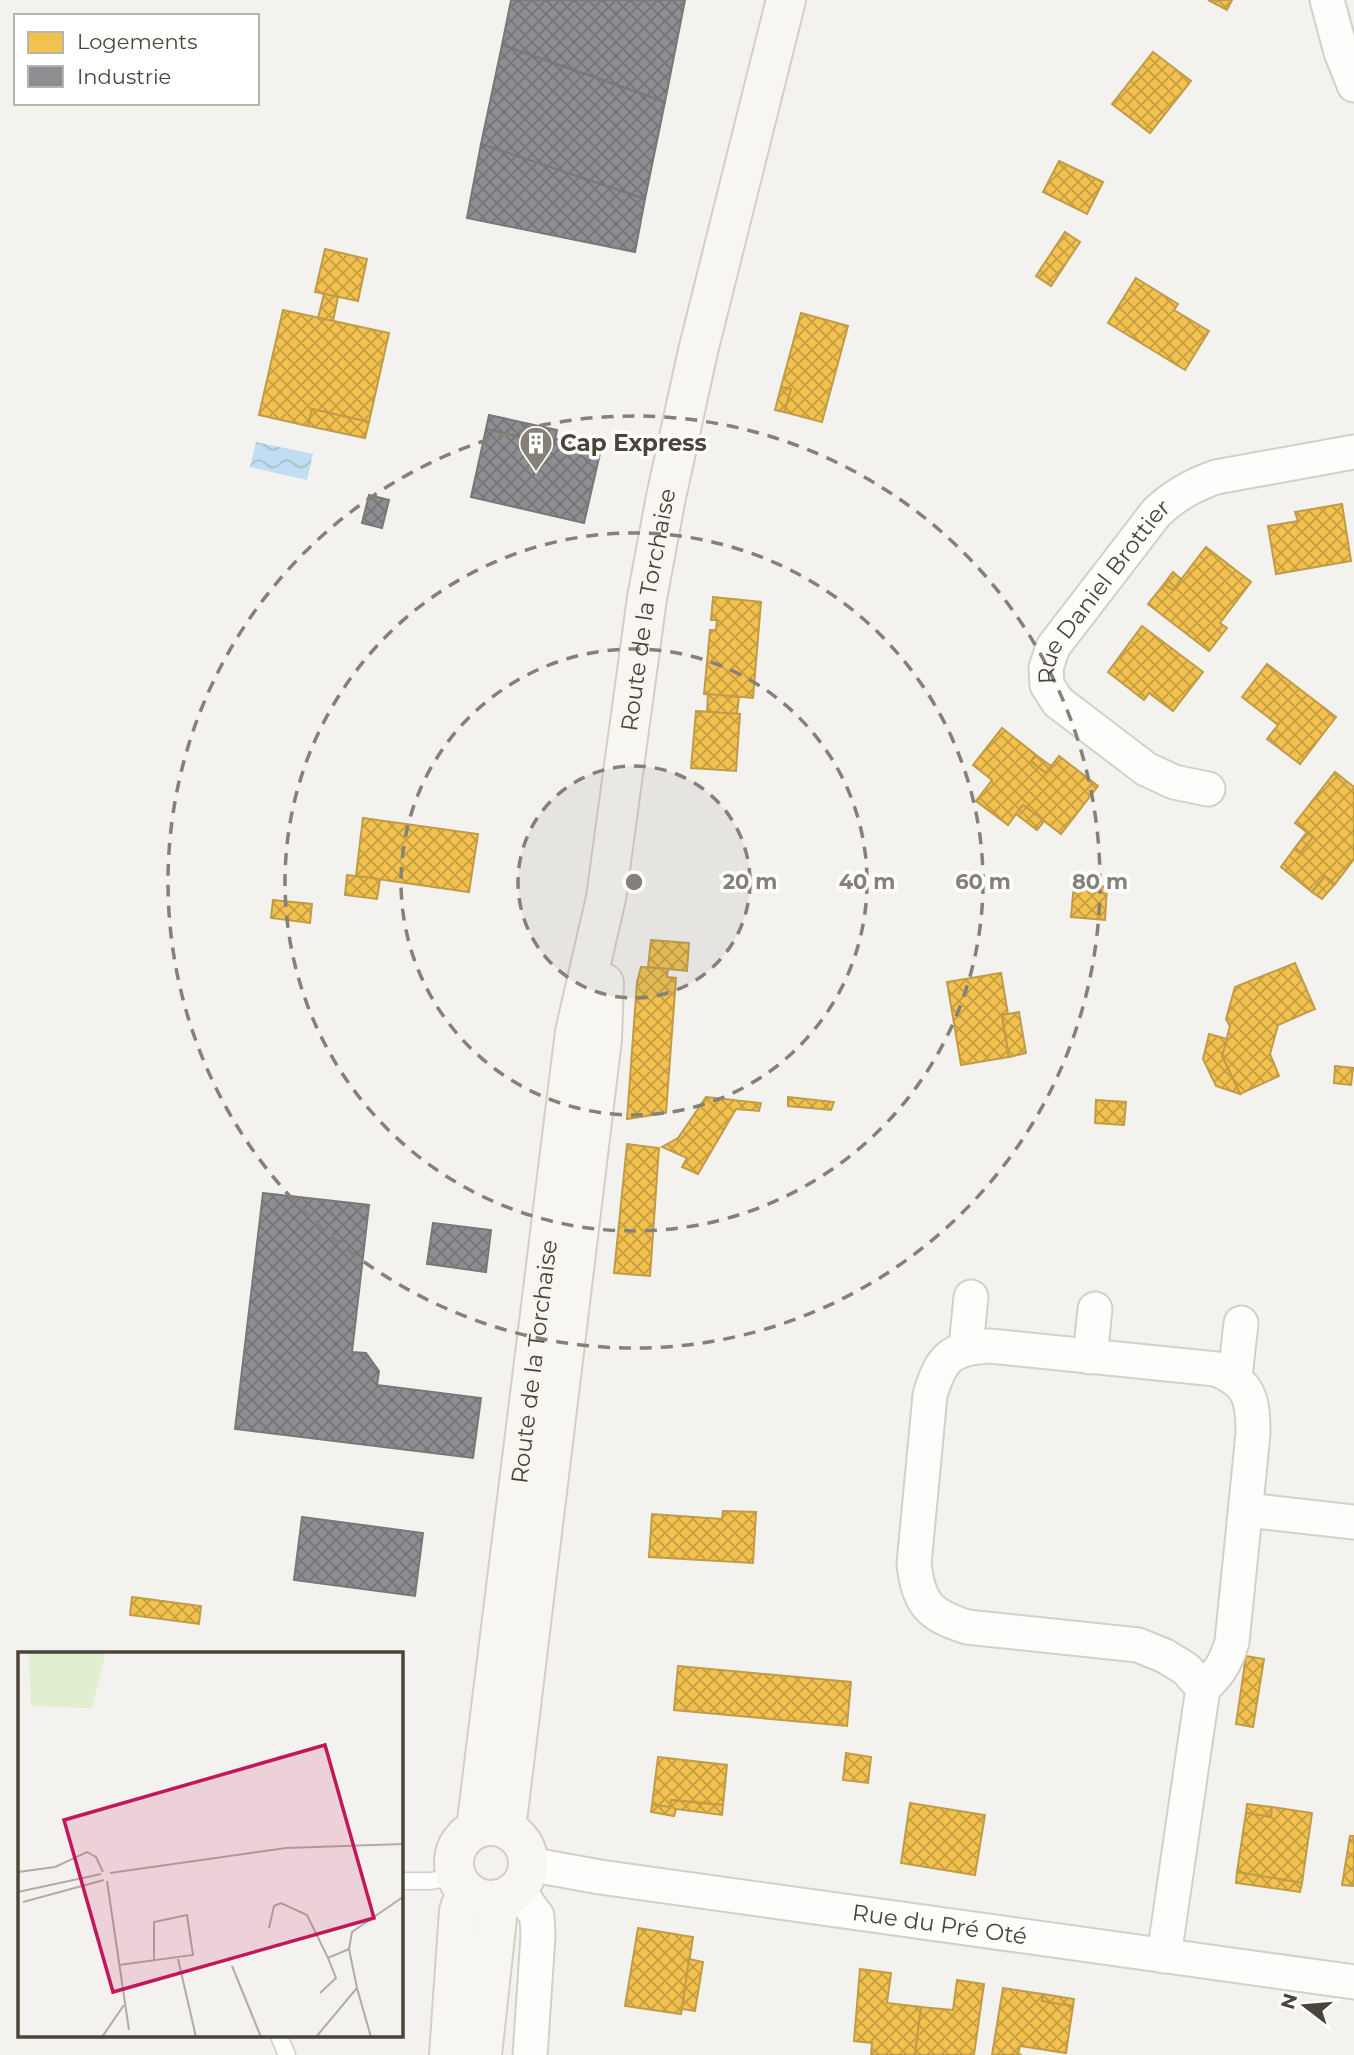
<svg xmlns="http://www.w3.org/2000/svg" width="1354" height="2055" font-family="Montserrat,sans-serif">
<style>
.water{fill:url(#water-waves)}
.homes{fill:url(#homes-cross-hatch);stroke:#c09c48;stroke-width:2}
.industry{fill:url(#industry-cross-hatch);stroke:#797777;stroke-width:2}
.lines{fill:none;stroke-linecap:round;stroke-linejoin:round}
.service-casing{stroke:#d2d0cb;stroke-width:19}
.minor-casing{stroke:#d2d0cb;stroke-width:37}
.secondary-casing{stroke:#d3cfc5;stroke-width:42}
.service{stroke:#fdfdfc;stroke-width:16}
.minor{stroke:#fdfdfc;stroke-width:33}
.secondary{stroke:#f7f6f1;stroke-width:38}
.ring{fill:none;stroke:#868178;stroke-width:3.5;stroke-dasharray:12 9}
.labels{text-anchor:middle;stroke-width:7;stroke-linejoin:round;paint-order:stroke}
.poi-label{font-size:23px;font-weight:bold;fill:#4b4439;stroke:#fff;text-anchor:start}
.street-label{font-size:23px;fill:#4b4439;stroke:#fff}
.inset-road{fill:none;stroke:#b0aca6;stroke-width:2}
.view{fill:#c2185b;fill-opacity:0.15;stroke:#c2185b;stroke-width:3.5}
.inset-edge{fill:none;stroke:#4b4439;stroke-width:3.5}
.centre{fill:#868178;stroke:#fff;stroke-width:3.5}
.ring-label{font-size:21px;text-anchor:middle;font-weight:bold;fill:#868178;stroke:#fff;stroke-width:7;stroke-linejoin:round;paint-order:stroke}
</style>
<defs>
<pattern id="water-waves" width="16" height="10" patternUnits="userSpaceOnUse" patternTransform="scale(1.75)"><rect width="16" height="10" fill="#c0ddf1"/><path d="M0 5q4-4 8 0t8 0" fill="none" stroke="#a6bfcf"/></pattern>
<pattern id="homes-cross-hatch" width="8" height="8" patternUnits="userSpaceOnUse" patternTransform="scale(1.75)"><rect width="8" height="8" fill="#f2c14e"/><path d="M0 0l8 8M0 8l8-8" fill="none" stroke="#c69e42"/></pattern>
<pattern id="industry-cross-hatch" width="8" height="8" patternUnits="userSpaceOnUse" patternTransform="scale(1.75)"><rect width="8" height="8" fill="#8d8d92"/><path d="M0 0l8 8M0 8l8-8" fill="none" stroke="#757578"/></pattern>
</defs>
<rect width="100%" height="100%" fill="#f4f2ee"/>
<polygon class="water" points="256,442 313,454 307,480 250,467"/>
<g class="homes">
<polygon points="1208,0 1232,0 1227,10"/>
<polygon points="1153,52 1191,81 1150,133 1112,104"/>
<polygon points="1059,161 1103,182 1087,214 1043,192"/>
<polygon points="1065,232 1080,242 1051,286 1036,276"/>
<polygon points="325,249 367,259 358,301 315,292"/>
<polygon points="1136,278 1178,304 1174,310 1209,331 1185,370 1108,323"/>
<polygon points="324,294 338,297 333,321 318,318"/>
<polygon points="283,310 389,333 369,422 312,409 308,426 259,415"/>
<polygon points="801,313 848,326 822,422 784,412 791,389 781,387"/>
<polygon points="781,387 791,389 784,412 775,410"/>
<polygon points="312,409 369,422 365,438 308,426"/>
<polygon points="1342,504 1351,561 1276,574 1268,526 1298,521 1295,512"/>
<polygon points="1206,547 1251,582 1220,623 1227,628 1209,651 1148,604 1164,584 1173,590"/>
<polygon points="1173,572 1181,579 1173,590 1164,584"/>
<polygon points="713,597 761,602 753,698 704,694 710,630 716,630 717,620 711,620"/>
<polygon points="1142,626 1203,672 1173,711 1149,693 1144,700 1108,672"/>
<polygon points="1267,664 1336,717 1300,764 1267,739 1278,725 1242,697"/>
<polygon points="708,694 739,697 737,714 707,712"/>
<polygon points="696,711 740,714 736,771 691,768"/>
<polygon points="1002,728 1036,755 1031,761 1046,773 1059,756 1098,786 1061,834 1023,805 1008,825 976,801 992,780 973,765"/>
<polygon points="1036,755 1051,766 1046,773 1031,761"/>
<polygon points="1335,772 1354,787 1354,859 1335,884 1325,876 1312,892 1281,867 1294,849 1300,853 1313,837 1295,823"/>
<polygon points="1023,805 1044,821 1037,830 1016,814"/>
<polygon points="363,818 478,834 469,892 356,876"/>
<polygon points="1307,832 1313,837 1300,853 1294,849"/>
<polygon points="347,875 380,879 377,899 345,895"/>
<polygon points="1325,876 1335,884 1322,899 1312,892"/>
<polygon points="1074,884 1107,887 1105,920 1071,917"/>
<polygon points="273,900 312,904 310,923 271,918"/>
<polygon points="651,940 689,943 687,971 648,967"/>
<polygon points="1295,963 1315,1009 1278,1025 1270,1054 1279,1076 1240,1094 1222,1056 1230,1026 1226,1019 1235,987"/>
<polygon points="641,967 668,969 667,977 676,978 666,1113 627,1119 637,982"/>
<polygon points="1001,973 1008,1014 1002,1015 1009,1057 961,1065 947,982"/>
<polygon points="1019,1012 1026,1053 1009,1057 1002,1015"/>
<polygon points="1209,1034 1227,1039 1222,1056 1240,1094 1216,1086 1203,1059"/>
<polygon points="1335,1066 1353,1068 1351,1085 1334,1083"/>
<polygon points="706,1097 761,1103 759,1111 736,1109 698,1174 682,1167 687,1158 662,1147 678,1138"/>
<polygon points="788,1097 834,1102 831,1110 788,1106"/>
<polygon points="1096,1100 1126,1102 1124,1125 1095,1123"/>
<polygon points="627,1144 659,1148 650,1276 614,1273"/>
<polygon points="723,1511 756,1512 753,1563 649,1557 652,1514 722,1519"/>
<polygon points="132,1597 201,1606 199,1624 130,1615"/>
<polygon points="1246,1656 1264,1659 1253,1727 1236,1724"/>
<polygon points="678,1666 851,1682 847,1726 674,1710"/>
<polygon points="846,1753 871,1757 868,1783 843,1780"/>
<polygon points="658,1757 727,1765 723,1805 671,1800 670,1807 652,1805"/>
<polygon points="671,1800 723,1805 722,1815 676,1809 674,1816 651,1812 652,1805 670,1807"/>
<polygon points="910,1803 985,1815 975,1875 901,1863"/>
<polygon points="1247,1804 1272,1807 1271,1817 1246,1813"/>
<polygon points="1272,1807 1312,1813 1302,1883 1237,1872 1246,1813 1271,1817"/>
<polygon points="1350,1836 1354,1836 1354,1886 1342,1885"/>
<polygon points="1237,1872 1302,1883 1300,1892 1236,1883"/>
<polygon points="638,1928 693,1937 681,2014 625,2006"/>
<polygon points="689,1959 703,1962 695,2011 682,2009"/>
<polygon points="860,1969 891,1973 887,2003 921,2007 915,2055 871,2055 872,2043 854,2041"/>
<polygon points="957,1980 984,1984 974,2055 915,2055 921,2007 953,2010"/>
<polygon points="1003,1988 1043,1994 1042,2001 1073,2006 1066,2053 1020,2046 1018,2054 1022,2055 992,2055"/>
<polygon points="1043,1994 1074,1999 1073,2006 1042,2001"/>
</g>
<g class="industry">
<polygon points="511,0 685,0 665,102 502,45"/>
<polygon points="502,45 665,102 645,199 481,144"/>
<polygon points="481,144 645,199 635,252 467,218"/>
<polygon points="489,415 557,430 554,445 486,429"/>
<polygon points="486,429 554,445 556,439 601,449 584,523 471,497"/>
<polygon points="369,495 389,500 382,528 362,523"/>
<polygon points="263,1193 369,1205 352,1352 366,1353 379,1371 377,1385 481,1398 473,1458 235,1429"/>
<polygon points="433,1223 491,1230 486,1272 427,1264"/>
<polygon points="302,1517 423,1533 415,1596 294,1580"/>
</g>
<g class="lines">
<defs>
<g id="service">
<polyline points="401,1881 431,1881 456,1876"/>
<polyline points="279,2036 287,2055"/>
</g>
<g id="minor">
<polyline points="1327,0 1341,52 1354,85"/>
<path id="s1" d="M1208,789L1174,782L1146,769L1058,702L1047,685L1046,668L1053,647L1156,513C1174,495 1193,485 1216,477L1354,452"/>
<polyline points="966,1347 971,1297"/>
<polyline points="1090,1357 1095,1309"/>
<polyline points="1235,1377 1241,1323"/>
<polyline points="1246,1510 1354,1522"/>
<path id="s2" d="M528,1864L600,1877L1354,1982"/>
<polyline points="517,1889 537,1916 538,1936 530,2055"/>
<path d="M1164,1956L1203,1688C1219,1674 1226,1662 1232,1642L1253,1434C1253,1399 1250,1383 1216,1369L990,1346C950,1348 941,1358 930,1395L914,1564C919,1604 929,1615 967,1627L1138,1645L1165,1656L1186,1669L1203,1688"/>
</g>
<g id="secondary">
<circle cx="491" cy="1863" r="37"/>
<path id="s3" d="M476,1829L575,1032L606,898L647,598L666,497L698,351L786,0"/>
<polyline points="506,1829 602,1039 604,983"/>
<polyline points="449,2055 459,1911 466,1891"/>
<polyline points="482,2055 499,1899"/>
</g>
</defs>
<use href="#service" class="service-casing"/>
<use href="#minor" class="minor-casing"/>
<use href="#secondary" class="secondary-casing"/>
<use href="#service" class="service"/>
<use href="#minor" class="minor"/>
<use href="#secondary" class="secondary"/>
</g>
<circle cx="634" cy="882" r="116" fill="#868178" fill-opacity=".12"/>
<g class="ring">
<circle cx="634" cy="882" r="116"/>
<circle cx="634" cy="882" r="233"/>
<circle cx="634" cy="882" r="349"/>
<circle cx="634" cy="882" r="466"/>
</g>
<defs>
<symbol id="building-pin" viewBox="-11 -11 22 30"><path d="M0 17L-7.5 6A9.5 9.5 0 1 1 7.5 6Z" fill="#868178" stroke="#fff"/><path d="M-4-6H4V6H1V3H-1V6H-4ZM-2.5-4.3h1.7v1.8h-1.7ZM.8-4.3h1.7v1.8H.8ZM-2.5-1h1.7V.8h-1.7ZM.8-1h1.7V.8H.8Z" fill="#fff"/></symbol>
</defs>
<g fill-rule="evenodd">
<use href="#building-pin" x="517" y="424" width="38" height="52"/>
</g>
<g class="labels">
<g class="poi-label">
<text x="560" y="451">Cap Express</text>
</g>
<g class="street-label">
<text dy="8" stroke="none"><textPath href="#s1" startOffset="308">Rue Daniel Brottier</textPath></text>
<text dy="8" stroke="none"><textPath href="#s3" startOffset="1232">Route de la Torchaise</textPath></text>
<text dy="8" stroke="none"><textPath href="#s3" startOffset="471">Route de la Torchaise</textPath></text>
<text dy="8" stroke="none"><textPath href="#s2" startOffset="416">Rue du Pré Oté</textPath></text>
</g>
</g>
<g transform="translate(18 1652)">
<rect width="385" height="385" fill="#f4f2ee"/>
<path d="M11,0H88L74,56L13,54Z" fill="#e1eecf"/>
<path class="inset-road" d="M0,220L37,215L69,200L78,205L85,220M92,221L268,196L385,192M89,229L111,378M0,240L83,222M5,250L86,228M251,276L256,254L263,251L289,263L310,306L331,297M160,307L178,385M101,313L175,303L169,263L136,270V308M214,314L243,385M339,336L353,385M302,341L318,326L310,306M84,385L106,353M298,385L339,336L331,297L334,280L385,245"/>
<path class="view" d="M307,93L356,266L95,340L46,168Z"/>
<rect width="385" height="385" class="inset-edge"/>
</g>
<circle cx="634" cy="882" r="10" class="centre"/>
<g class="ring-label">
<text x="750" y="889">20 m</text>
<text x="867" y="889">40 m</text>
<text x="983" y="889">60 m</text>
<text x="1100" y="889">80 m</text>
</g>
<rect x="14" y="14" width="245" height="91" fill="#ffffff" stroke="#b7b4b0" stroke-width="2"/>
<rect x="28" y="32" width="35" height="21" fill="#f2c14e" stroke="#b7b4b0" stroke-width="2"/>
<text x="77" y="49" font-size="21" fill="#4b4439">Logements</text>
<rect x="28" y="66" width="35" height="21" fill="#8d8d92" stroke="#b7b4b0" stroke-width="2"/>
<text x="77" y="84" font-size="21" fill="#4b4439">Industrie</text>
<g transform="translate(1305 2006) rotate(286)" stroke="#ffffff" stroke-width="5" paint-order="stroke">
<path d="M0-5L12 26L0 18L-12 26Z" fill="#4b4439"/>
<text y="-10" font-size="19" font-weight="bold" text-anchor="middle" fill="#4b4439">N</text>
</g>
</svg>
